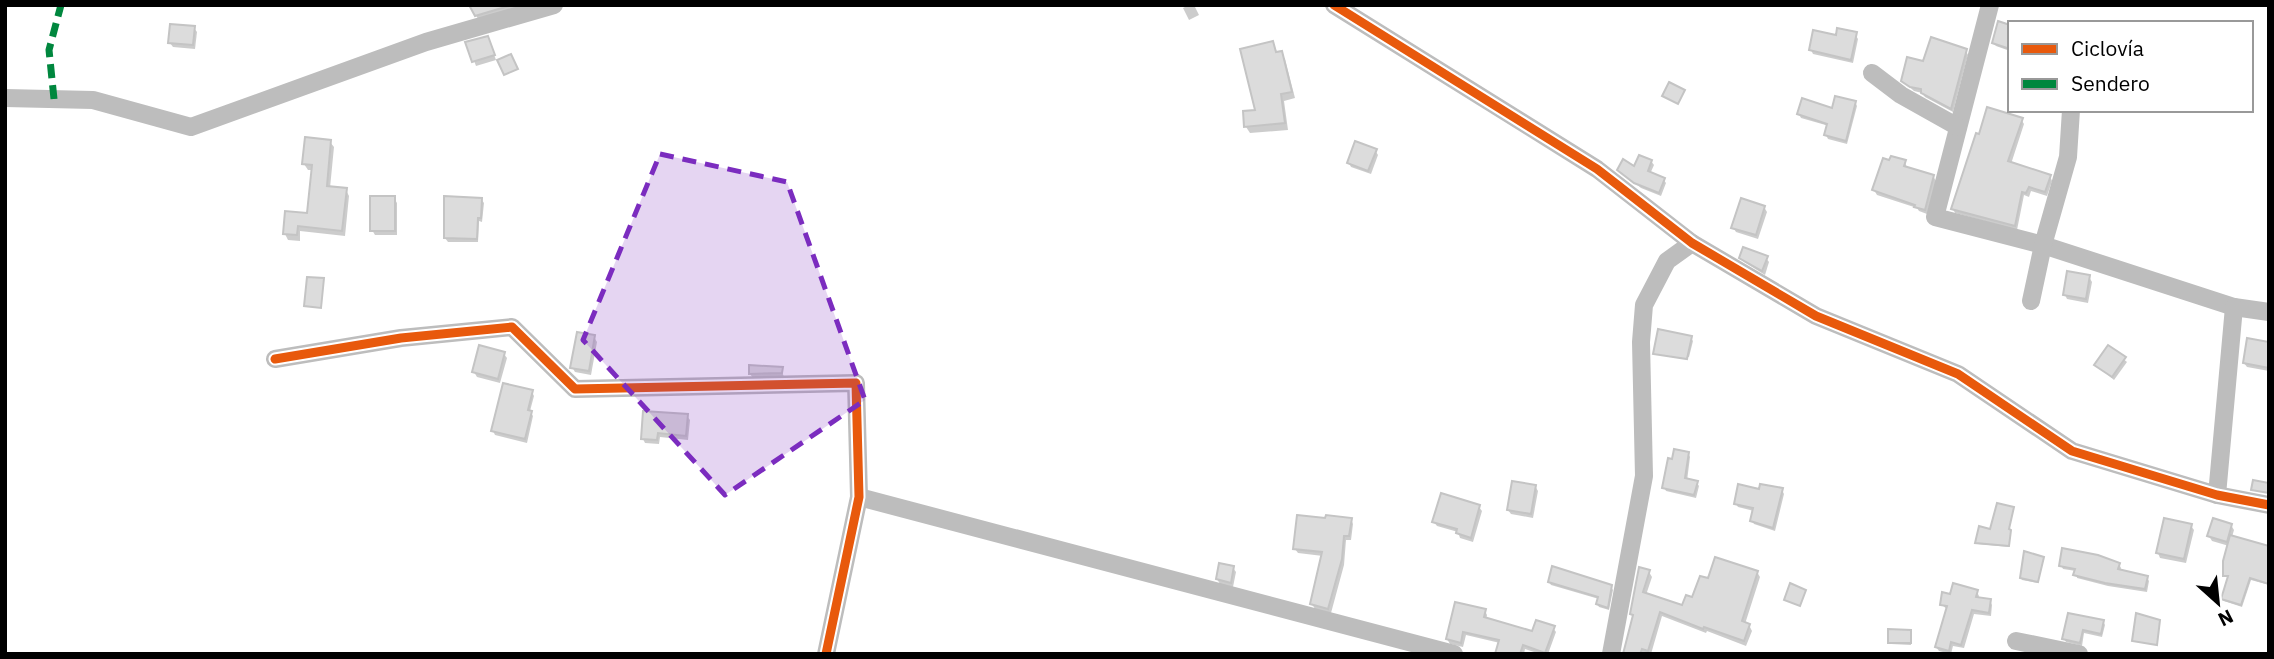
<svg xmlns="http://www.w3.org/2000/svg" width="2274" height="659" font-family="'IBM Plex Sans',sans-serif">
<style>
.shadow{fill:#0003}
.building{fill:#dcdcdc;stroke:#c4c4c4;stroke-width:2}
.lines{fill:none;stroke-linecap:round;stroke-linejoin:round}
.minor{stroke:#bdbdbd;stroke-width:18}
.quiet{stroke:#00873e;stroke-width:7;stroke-dasharray:14 7;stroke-linecap:butt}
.cycleway-casing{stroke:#fff;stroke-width:13}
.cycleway{stroke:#e8590c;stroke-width:9}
.marked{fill:#7b2cbf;fill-opacity:0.2;stroke:#7b2cbf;stroke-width:5;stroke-dasharray:14 9;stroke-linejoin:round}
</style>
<rect width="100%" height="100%" fill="#fff"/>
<g class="shadow">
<polygon points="476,5 514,5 515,8 478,19 472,7"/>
<polygon points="1189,5 1194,5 1199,15 1189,20 1183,8"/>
<polygon points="2010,27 2010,51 1996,46 1994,43"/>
<polygon points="194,28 197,32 195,49 173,47 170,43"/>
<polygon points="1855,34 1858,39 1853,63 1813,54 1811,50 1837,37"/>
<polygon points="490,43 496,60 476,66 468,44"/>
<polygon points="1272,43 1277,54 1281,53 1285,59 1295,98 1284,101 1288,130 1250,133 1246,127 1257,112"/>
<polygon points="1966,51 1968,55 1953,112 1925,97 1922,93 1914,91 1903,81 1924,63"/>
<polygon points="1855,102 1857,106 1847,144 1828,139 1826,135 1829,126 1801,118 1799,114 1833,110"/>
<polygon points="2021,119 2024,124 2011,164 2050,176 2052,181 2047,196 2031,191 2029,197 2024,195 2017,230 1955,213 1953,209"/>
<polygon points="330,142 334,147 330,188 346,190 349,196 345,236 300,231 300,241 288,240 285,234 308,215 313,170 308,170 304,164"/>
<polygon points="1375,150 1378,155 1371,174 1351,167 1349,163"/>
<polygon points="1651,161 1654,165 1650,174 1663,179 1666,183 1661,196 1641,188 1619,170 1635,168"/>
<polygon points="1891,162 1905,162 1907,168 1933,176 1936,181 1927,214 1919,211 1917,208 1877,195 1874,190"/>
<polygon points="394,198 397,203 397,235 375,235 372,230"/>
<polygon points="481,199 484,203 482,222 479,221 478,242 448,242 445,238"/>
<polygon points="1764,207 1767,212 1758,239 1736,232 1733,227"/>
<polygon points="1741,257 1766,258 1769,262 1765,275 1744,262"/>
<polygon points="2089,277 2092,282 2088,303 2067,299 2065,295"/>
<polygon points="594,337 597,342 591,375 575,372 572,367"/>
<polygon points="1691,338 1693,341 1689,357 1655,353"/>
<polygon points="2269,343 2269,371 2247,367 2244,363"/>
<polygon points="2108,347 2127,362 2114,380 2096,365"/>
<polygon points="504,354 507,358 500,383 477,377 474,372"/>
<polygon points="781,369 784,377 753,378 750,374"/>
<polygon points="532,392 534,396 530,411 533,416 527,443 495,435 493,431"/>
<polygon points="687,416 690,420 688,440 660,437 659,444 645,443 643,439"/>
<polygon points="1688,453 1690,457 1687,481 1697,483 1699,486 1696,498 1666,491 1664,487"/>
<polygon points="1535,486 1538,491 1533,518 1511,514 1508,510"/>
<polygon points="1782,490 1784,494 1775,531 1754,524 1752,520 1754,511 1738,507 1736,504 1760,491"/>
<polygon points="1479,507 1482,511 1473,542 1460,538 1458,532 1437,526 1434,522"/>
<polygon points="2013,509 2009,530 2011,533 2009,547 1978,544 1977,543 1992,531"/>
<polygon points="1351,519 1353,524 1351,540 1346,540 1344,565 1331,613 1315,609 1312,604 1323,556 1298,553 1295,549 1327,520"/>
<polygon points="2231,525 2234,530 2232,537 2267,547 2269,535 2269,585 2251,580 2242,607 2224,601 2222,599 2229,578 2225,575 2229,546 2212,541 2209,536"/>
<polygon points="2191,526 2194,530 2186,563 2160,558 2158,553"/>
<polygon points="2043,558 2038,583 2022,580 2021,578"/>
<polygon points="2119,564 2121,568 2120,571 2147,578 2149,581 2147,592 2108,586 2077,578 2076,571 2063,569 2061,565"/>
<polygon points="1233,568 1236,572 1233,587 1220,584 1217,579"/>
<polygon points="1649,572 1652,577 1646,595 1683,607 1693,600 1709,581 1757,572 1760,577 1745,624 1749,625 1752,631 1746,646 1707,631 1706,633 1662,616 1651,654 1625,654 1634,618 1632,613"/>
<polygon points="1549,582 1611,587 1613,590 1609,610 1599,607 1597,604 1599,599 1551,585"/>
<polygon points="1977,592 1979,596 1978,599 1990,601 1992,605 1991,616 1974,614 1964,648 1953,646 1951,654 1939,651 1936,647 1948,610 1942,605 1952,596"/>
<polygon points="1485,611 1487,615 1486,620 1533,633 1553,628 1556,632 1548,654 1540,654 1525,649 1524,654 1496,654 1500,643 1466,635 1463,647 1450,644 1447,639"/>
<polygon points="2069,615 2103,621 2105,625 2102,637 2084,633 2082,646 2066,642 2064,639"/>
<polygon points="1910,631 1911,645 1891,644 1890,642"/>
</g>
<g class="building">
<polygon points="469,5 512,5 475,16"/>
<polygon points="1998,21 2010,25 2010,49 1992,43"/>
<polygon points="170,24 195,26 193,45 168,43"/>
<polygon points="1837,28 1857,32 1851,60 1809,50 1813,30 1836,35"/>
<polygon points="488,36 495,55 472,62 465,42"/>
<polygon points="1931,37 1967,49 1951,109 1921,93 1921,89 1910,87 1901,81 1907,57 1923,61"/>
<polygon points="1273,41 1276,52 1282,51 1292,92 1281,94 1285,123 1244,127 1243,111 1255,110 1240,49"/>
<polygon points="511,54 518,69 504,75 497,60"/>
<polygon points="1669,82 1685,90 1678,104 1662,96"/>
<polygon points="1835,96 1856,101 1846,141 1824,135 1827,124 1797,114 1802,98 1832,108"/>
<polygon points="1987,107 2023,118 2008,161 2051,175 2045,192 2029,187 2026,193 2022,192 2015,226 1951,209 1976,133 1979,134"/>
<polygon points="305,137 331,140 327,186 347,188 342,231 298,226 297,235 283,234 285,211 307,213 312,165 302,164"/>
<polygon points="1355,141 1377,149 1368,171 1347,163"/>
<polygon points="1639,155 1652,160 1648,171 1665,178 1659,193 1634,183 1617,170 1623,159 1634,166"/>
<polygon points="1891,156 1906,160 1904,166 1934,175 1925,210 1914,207 1915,205 1872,190 1883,158 1889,160"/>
<rect x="370" y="196" width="25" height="35"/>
<polygon points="444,196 482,198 481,218 478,218 477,239 444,238"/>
<polygon points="1741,198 1765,206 1756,235 1731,228"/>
<polygon points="1743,247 1768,256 1762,271 1739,258"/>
<polygon points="2067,271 2090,275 2086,299 2063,295"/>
<polygon points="307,277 324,278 321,308 304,306"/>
<polygon points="1658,329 1692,336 1687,359 1653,354"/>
<polygon points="577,332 595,335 589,371 570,368"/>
<polygon points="2247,338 2269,342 2269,368 2243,363"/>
<polygon points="479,345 505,352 498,379 472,372"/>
<polygon points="2108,345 2126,357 2112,377 2094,365"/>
<polygon points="749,365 783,367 782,373 749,374"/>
<polygon points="503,383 533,390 528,410 532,411 525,439 491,431"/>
<polygon points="643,411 688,414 686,436 658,433 657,440 641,439"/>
<polygon points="1674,449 1689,452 1685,478 1698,481 1694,495 1662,488 1668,458 1672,459"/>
<polygon points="2253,480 2269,483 2269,493 2251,490"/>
<polygon points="1512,481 1536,485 1531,514 1507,510"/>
<polygon points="1738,484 1759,489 1760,484 1783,488 1773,528 1750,521 1753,508 1734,504"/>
<polygon points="1441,493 1480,505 1471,538 1456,533 1457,529 1432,522"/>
<polygon points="1997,503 2014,507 2009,529 2011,530 2009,546 1975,543 1979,526 1990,529"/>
<polygon points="1297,515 1325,518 1326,515 1352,518 1349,536 1344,536 1342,559 1328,609 1310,604 1322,552 1293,549"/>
<polygon points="2164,518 2192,524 2184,559 2156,553"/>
<polygon points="2213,518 2232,524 2227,542 2207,536"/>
<polygon points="2230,535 2269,546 2269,584 2250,578 2241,605 2221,599 2228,576 2223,576 2223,561"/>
<polygon points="2062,548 2098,555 2120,563 2118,569 2148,576 2145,589 2105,583 2073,575 2075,569 2059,566"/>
<polygon points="2024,551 2044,557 2038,582 2020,578"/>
<polygon points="1715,557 1758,571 1742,621 1750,624 1744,641 1704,627 1703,629 1660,612 1648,651 1642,649 1640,654 1623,654 1633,615 1630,614 1639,567 1650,570 1643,592 1682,605 1686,595 1692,597 1700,576 1708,578"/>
<polygon points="1219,563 1234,566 1231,583 1216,579"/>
<polygon points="1552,566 1612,585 1608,608 1596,604 1598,597 1548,582"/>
<polygon points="1790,583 1806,590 1800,606 1784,600"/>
<polygon points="1953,583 1978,590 1976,597 1991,599 1989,613 1972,610 1961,645 1951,642 1949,651 1935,647 1947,606 1940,605 1942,592 1950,594"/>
<polygon points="1455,602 1486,609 1484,617 1532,631 1536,620 1555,626 1545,653 1523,645 1520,654 1495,654 1499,640 1463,632 1461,643 1446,639"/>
<polygon points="2068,613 2104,620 2101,634 2083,630 2080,643 2062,639"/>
<polygon points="2136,613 2160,620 2157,645 2132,641"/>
<polygon points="1888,629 1911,630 1911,643 1888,643"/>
</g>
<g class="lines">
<g class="minor">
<polyline points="1334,5 1597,169 1692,243 1816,316 1958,374 2072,451 2217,495 2269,505"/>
<polyline points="1990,5 1935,217 2043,245 2234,307 2269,312"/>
<polyline points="1872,73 1901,95 1958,127"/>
<polyline points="5,98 93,100 191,127 426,42 554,5"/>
<polyline points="2031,301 2043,245 2068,157 2071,110"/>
<polyline points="275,359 401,338 512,327 575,389 856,383 859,497 826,654"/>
<polyline points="2217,495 2234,307"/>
<polyline points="859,497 1454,654"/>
<polyline points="2016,641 2079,654"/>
<polyline points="1611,654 1644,476 1641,342 1644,305 1667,261 1692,243"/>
</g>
<polyline class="quiet" points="54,99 49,50 61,5"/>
<defs>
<g id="cycleway">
<polyline points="1334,5 1597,169 1692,243 1816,316 1958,374 2072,451 2217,495 2269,505"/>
<polyline points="275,359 401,338 512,327 575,389 856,383 859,497 826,654"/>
</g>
</defs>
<use href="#cycleway" class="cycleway-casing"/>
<use href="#cycleway" class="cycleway"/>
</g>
<path class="marked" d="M660,154L787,182L865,400L725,495L583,340Z"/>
<rect width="2274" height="659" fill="none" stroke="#000000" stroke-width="14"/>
<rect x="2008" y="21" width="245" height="91" fill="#ffffff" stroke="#999999" stroke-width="2"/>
<rect x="2022" y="44" width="35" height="10" fill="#e8590c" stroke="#999999" stroke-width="2"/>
<text x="2071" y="56" font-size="21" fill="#000000">Ciclovía</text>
<rect x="2022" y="79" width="35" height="10" fill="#00873e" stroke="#999999" stroke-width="2"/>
<text x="2071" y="91" font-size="21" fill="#000000">Sendero</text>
<g transform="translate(2218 603) rotate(153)" stroke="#ffffff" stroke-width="5" paint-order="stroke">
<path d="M0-5L12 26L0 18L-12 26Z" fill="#000000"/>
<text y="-10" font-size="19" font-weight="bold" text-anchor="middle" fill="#000000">N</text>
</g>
</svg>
